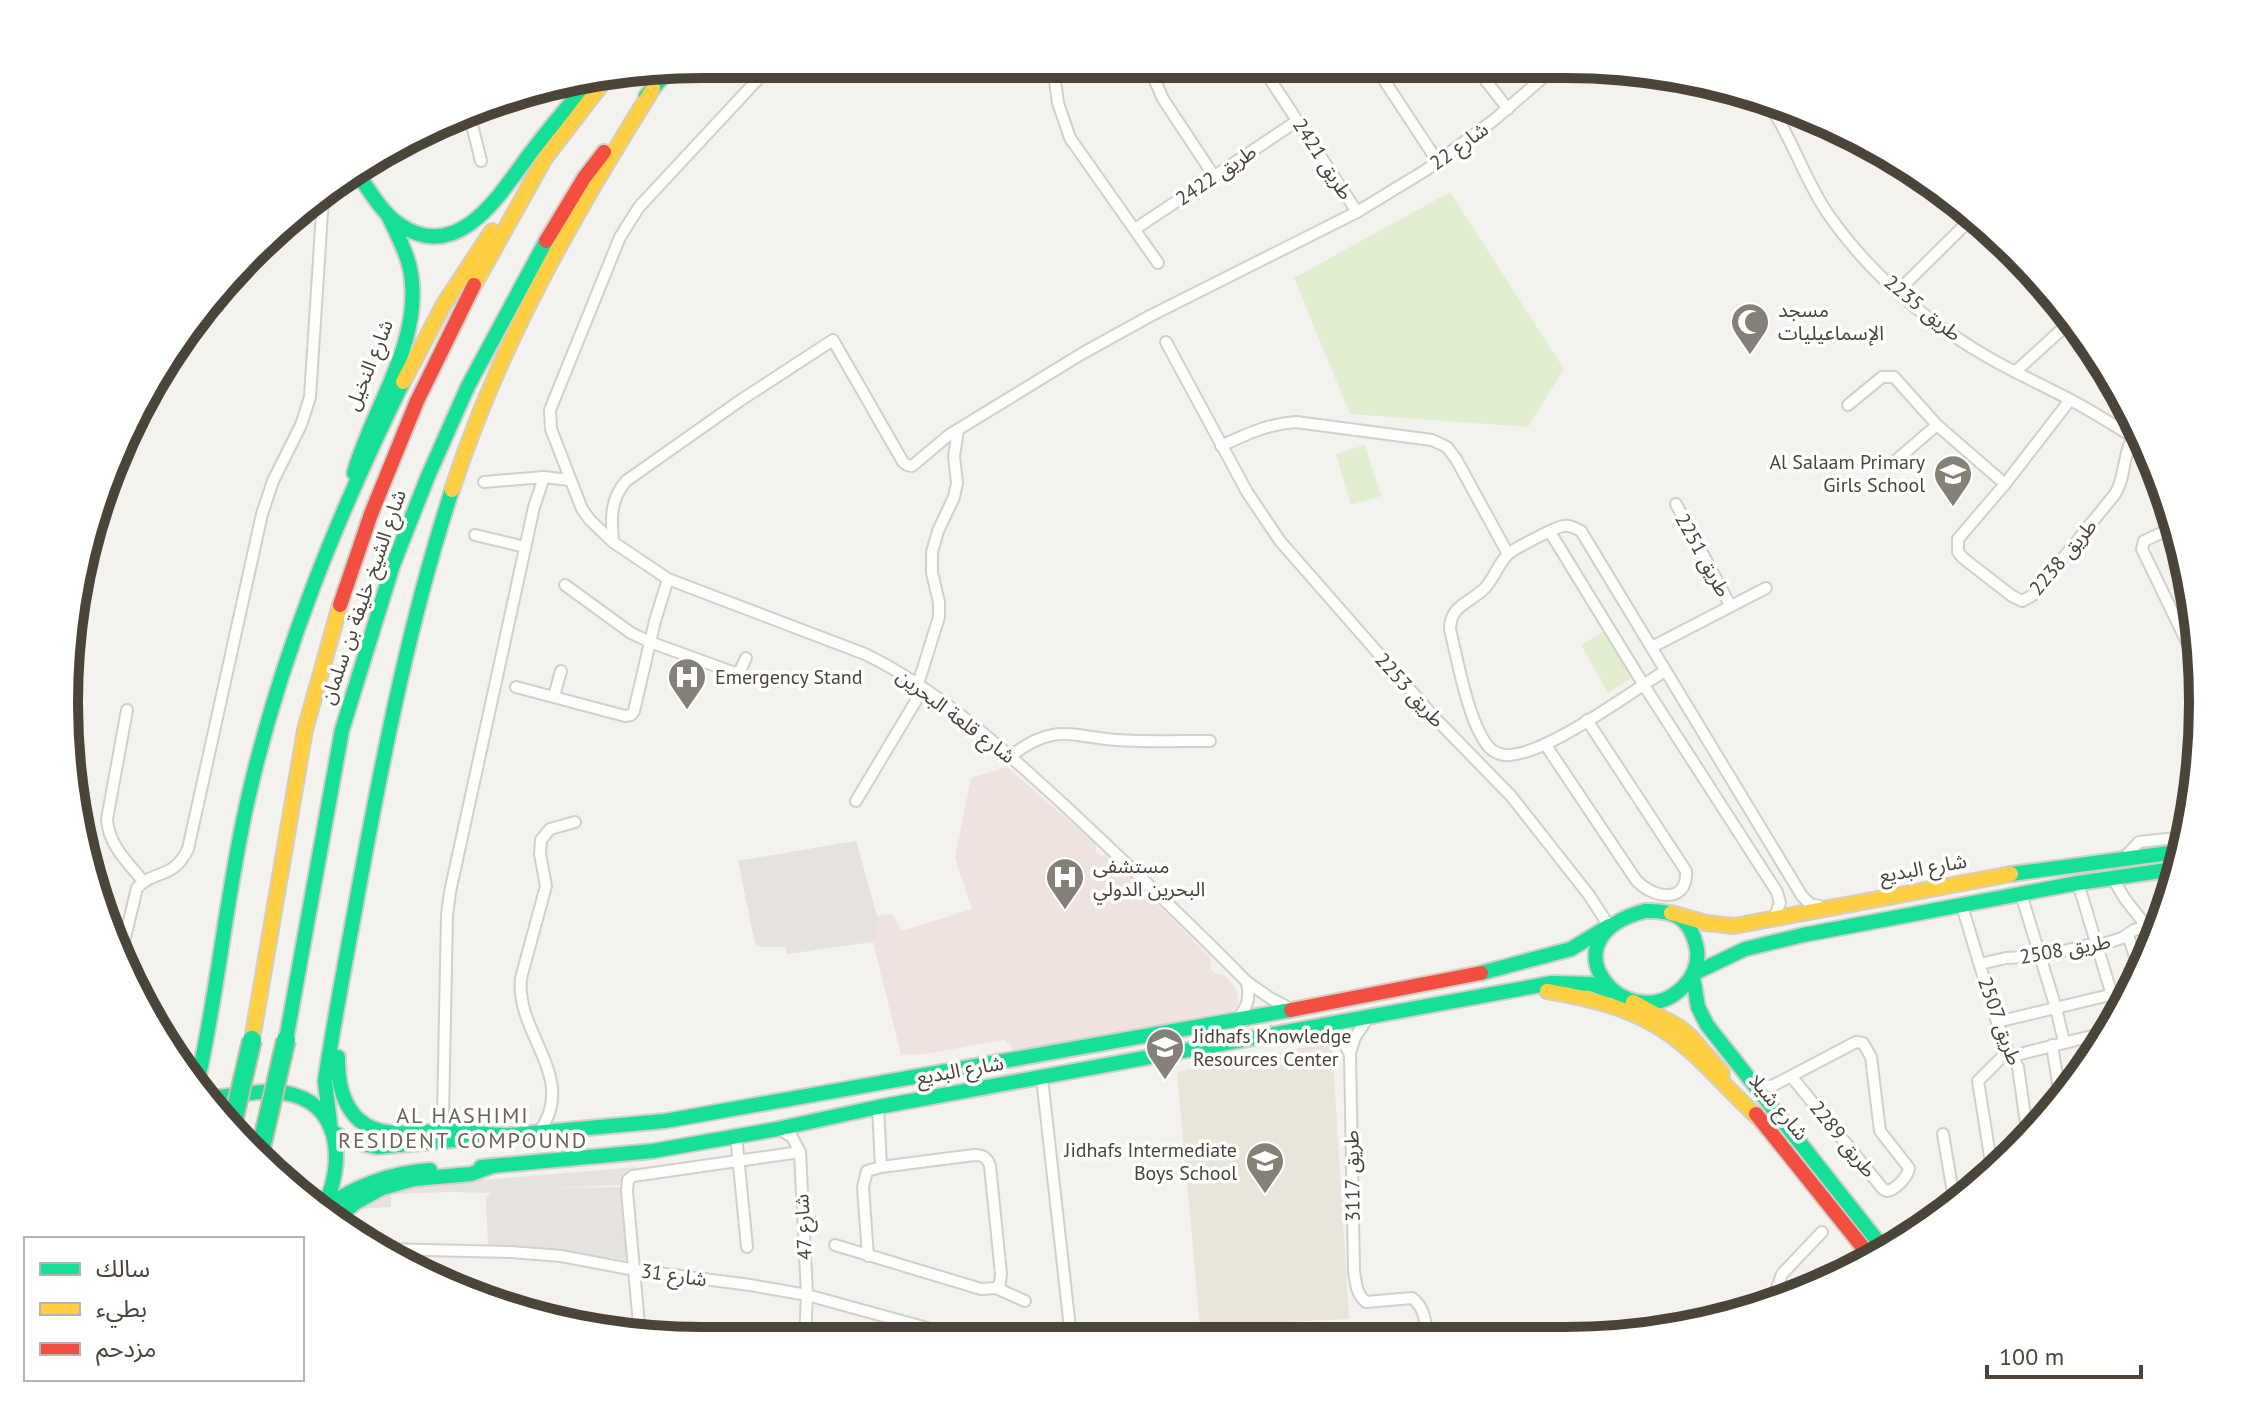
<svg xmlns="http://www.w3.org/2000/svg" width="2267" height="1405" font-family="'PT Sans','Noto Sans Arabic',sans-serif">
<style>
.education{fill:#eae5da}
.medical{fill:#eee3df}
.green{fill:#e1eecf}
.parking{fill:#e6e3df}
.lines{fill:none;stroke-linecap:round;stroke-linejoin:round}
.street-casing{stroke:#d2d0cb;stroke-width:14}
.fast-casing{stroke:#d3cfc5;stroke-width:18}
.slow-casing{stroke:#d3cfc5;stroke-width:18}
.jam-casing{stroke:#d3cfc5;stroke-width:18}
.street{stroke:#fdfdfc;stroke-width:10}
.fast{stroke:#16e098;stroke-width:14}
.slow{stroke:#ffcf43;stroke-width:14}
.jam{stroke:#f24e42;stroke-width:14}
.fast-bridge-casing{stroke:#ccbfa9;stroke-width:22;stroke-linecap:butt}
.fast-bridge{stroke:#16e098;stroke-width:18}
.labels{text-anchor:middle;stroke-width:7;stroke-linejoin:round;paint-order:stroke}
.street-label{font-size:20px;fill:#4b4439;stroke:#fff}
.poi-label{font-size:20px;fill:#4b4439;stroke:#fff;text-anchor:start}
.neighbourhood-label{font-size:22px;letter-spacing:2px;fill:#6e6250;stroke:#fff}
.rim{fill:none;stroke:#4b4439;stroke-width:10}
</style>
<rect width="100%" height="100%" fill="#f4f2ee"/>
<polygon class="education" points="1332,1042 1349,1319 1200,1326 1177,1072"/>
<polygon class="medical" points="1007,767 1096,844 1096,852 1101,856 1108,855 1211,958 1211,970 1216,974 1225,975 1235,988 1238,996 1238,1006 1232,1011 1015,1051 1005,1040 924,1054 901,1055 873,942 787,954 786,947 759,947 755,943 738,861 856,841 877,916 892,914 902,931 972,909 955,858 971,778"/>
<g class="green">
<polygon points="1450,192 1564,369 1528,427 1350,414 1294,278"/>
<polygon points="1365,445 1381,496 1351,505 1336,454"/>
<polygon points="1604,631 1633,677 1608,693 1581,645"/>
</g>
<g class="parking">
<polygon points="856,841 877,917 874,941 787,954 786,947 756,945 738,861"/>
<polygon points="638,1167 626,1175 621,1185 549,1188 621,1187 626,1260 547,1249 488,1247 486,1198 491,1193 450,1192 391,1194 391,1207 357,1209 382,1188"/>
</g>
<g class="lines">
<defs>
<g id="street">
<path d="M772,64L639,207L620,237L550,410L551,429L582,509L590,520L613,542L668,579L865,654C939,690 1002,748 1063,804C1125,862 1187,921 1247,982L1270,998L1291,1009"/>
<polyline points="1053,66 1058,103 1070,138 1158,263"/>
<polyline points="1149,67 1163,99 1214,176"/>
<polyline points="1262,67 1357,212"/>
<polyline points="1376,68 1438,162"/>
<polyline points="1476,68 1508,109"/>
<path d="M1767,101C1792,137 1804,179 1828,214C1870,274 1928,323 1991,359C2016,373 2042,385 2067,398C2094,412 2120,429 2146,445"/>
<polyline points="469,113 481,161"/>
<polyline points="1779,120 1795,109"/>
<polyline points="1135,229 1297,121"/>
<polyline points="1897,292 1974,216"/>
<polyline points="1166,342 1247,492 1280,541 1435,718 1511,796 1589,895 1609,926"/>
<polyline points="2015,372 2072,320"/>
<path d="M2070,400L2005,484L1958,539V552L1963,558L2012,596L2022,601L2033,595L2115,494C2126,477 2122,456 2133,437"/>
<polyline points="1848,405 1882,377 1894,377 1937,425 2005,484"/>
<path d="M1221,446C1247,434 1267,424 1296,422L1432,440L1447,447L1456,459L1508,554"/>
<polyline points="1894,462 1937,425"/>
<polyline points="484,482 544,477 569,480"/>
<polyline points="1676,504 1730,605"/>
<polyline points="2176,526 2144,541 2142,549 2199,667"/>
<polyline points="1550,532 1645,687 1777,892 1780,903 1774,918"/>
<polyline points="475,535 525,547"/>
<path d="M613,542C611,518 610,500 626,481L741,400L833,340L903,462L907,465L912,466L949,435L1083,353L1150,316L1357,212L1426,170L1494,120L1553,69"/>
<polyline points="565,585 631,633 650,642 735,673 740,671 746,658"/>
<polyline points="1652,647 1766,588"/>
<path d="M1665,671C1629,693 1549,753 1509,755C1504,756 1496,753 1492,750C1470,732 1457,658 1450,629C1450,606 1469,603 1484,589C1494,579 1498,564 1508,554C1514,549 1557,526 1564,526C1570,525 1575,528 1581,531L1802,896L1810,904L1820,906"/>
<polyline points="918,684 939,617 939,602 932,573 932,552 938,531 954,497 957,483 954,456 958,430"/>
<polyline points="516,687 625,716 631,715 634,711 655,621 668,579"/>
<polyline points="554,696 561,671"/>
<path d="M127,710L107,819C108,844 128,863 143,881"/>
<path d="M1545,744L1636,880C1652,898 1688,905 1686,871L1587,720"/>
<path d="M1011,756C1053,723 1069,736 1116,740C1147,742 1179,741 1210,741"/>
<polyline points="856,801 917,699 925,689"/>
<polyline points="2124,858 2139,842 2186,837"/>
<polyline points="2112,877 2125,899 2155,937"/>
<polyline points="2078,883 2118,1015"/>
<polyline points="2021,894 2056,1008 2064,1042"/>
<polyline points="1962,906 1997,1022 2008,1051 2018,1067 2028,1137"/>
<polyline points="2128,935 2141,975"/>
<path d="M121,954L137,888C155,869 173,880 188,849L262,514L273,481L301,425L310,397L322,213L323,202L331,187"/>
<polyline points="1980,964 2006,958 2043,956 2088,945 2103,944 2122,938 2134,930 2147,926"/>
<path d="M1237,1019C1248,1007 1250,998 1247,982"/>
<polyline points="1997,1022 2135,989"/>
<path d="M1316,1029C1334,1033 1343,1038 1350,1055L1354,1271C1356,1283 1356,1294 1366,1302L1412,1298C1426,1308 1425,1324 1428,1339"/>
<polyline points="2052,1045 2061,1102"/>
<polyline points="1350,1053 1355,1037 1368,1018"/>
<polyline points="2012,1056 2108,1032"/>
<polyline points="1042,1078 1071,1337"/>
<path d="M1754,1085L1772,1086L1856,1042L1863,1043L1871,1057L1880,1131L1909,1168C1908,1177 1895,1190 1887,1191L1883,1189L1791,1076"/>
<polyline points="878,1107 881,1167"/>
<polyline points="779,1129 792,1137 800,1152 807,1295 805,1336"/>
<polyline points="437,1132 443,1117 447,915 450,892 534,507 544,477"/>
<path d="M539,1132C579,1078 515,1034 521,978L546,886L540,854L541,840L550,829L575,822"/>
<polyline points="1943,1134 1952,1187 1962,1191 1984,1184"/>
<polyline points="736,1135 747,1247"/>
<polyline points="1993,1175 1978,1081 2008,1051"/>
<path d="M835,1245L981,1289L996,1288L1000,1283L1001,1274L990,1166C987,1157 983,1155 974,1155L881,1167L867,1171L863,1187L868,1256"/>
<polyline points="383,1249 511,1252 561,1256 635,1270 750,1285 807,1295 960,1337"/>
<polyline points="996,1288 1025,1301"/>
<polyline points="1781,1295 1777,1288 1782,1274 1822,1232"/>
<polyline points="1713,1322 1861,1265"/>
<polyline points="640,1336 627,1191 628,1180 633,1176 800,1152"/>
</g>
<g id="fast">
<polyline points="646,96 669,70"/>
<path d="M357,173C370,191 381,212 400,225C459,264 500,194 529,155C548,130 568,106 588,83"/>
<path d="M354,473C372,408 422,344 411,274C408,254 397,235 389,217"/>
<polyline points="2011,874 2184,851"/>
<path d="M1645,911C1672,910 1689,916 1696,945C1700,959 1695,974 1685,985C1630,1044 1538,939 1645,911Z"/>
<polyline points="1481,973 1571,949 1609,926"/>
<polyline points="1695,973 1745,949 1803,935 2078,883 2181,868"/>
<polyline points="1693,977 1698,1007 1707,1025 1887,1253"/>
<polyline points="286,1040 342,730 393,565 428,476 468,386 546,241"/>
<path d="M338,1057C337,1091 348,1126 386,1132C404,1135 423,1132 441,1131C462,1131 483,1134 503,1135"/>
<path d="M197,1084C218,992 226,896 247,803C280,656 337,517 403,382"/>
<path d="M210,1098C235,1096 261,1089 285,1093C341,1102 345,1162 325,1204"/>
<path d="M330,1124L325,1081C335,1013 349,944 361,876C385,746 411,616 452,490"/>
<polyline points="333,1132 349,1141 377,1147 665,1121 1291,1010"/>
<polyline points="481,1167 653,1151 777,1129 878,1107 1552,983 1591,984 1610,991"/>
<path d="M322,1209C356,1186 389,1173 430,1170"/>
<polyline points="334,1221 355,1203 382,1188 414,1179 471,1174 493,1166"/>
</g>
<g id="slow">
<polyline points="474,285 545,158 605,80"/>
<polyline points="403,382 444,304 492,231"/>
<path d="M452,490C482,398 524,308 572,224C597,178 626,133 653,88"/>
<polyline points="1671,913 1706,923 1734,926 2011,874"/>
<path d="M1547,991C1589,998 1632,1008 1668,1033C1703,1058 1730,1093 1762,1121"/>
<polyline points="1633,1002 1679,1027 1691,1037 1722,1073"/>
<polyline points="252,1040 305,730 340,605"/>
</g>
<g id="jam">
<polyline points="546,241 584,178 604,152"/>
<polyline points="340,605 371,514 417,401 474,285"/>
<polyline points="1291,1010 1481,973"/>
<polyline points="1756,1114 1873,1260"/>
</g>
</defs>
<use href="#street" class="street-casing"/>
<use href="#fast" class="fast-casing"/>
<use href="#slow" class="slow-casing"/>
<use href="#jam" class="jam-casing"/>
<use href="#street" class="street"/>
<use href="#fast" class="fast"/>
<use href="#slow" class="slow"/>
<use href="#jam" class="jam"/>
<defs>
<g id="fast-bridge">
<polyline points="233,1122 252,1040"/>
<polyline points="260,1152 286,1040"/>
</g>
</defs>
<use href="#fast-bridge" class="fast-bridge-casing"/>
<use href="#fast-bridge" class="fast-bridge"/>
</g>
<defs>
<symbol id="mosque-pin" viewBox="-11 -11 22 30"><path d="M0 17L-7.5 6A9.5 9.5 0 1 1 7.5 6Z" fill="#868178" stroke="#fff"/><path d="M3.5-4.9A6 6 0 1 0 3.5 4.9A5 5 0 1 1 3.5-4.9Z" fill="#fff"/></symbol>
<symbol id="school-pin" viewBox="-11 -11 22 30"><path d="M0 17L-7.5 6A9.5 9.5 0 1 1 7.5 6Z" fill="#868178" stroke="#fff"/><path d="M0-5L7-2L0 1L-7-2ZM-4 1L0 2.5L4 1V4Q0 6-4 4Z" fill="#fff"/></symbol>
<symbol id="hospital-pin" viewBox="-11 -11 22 30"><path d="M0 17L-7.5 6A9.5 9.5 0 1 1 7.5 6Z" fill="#868178" stroke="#fff"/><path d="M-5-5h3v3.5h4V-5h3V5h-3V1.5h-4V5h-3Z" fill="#fff"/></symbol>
</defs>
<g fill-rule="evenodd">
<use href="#mosque-pin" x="1728" y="300" width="44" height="60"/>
<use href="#school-pin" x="1931" y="452" width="44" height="60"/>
<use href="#hospital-pin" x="665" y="655" width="44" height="60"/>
<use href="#hospital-pin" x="1043" y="855" width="44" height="60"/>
<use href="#school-pin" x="1143" y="1025" width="44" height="60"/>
<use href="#school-pin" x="1243" y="1139" width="44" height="60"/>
</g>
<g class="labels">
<g class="street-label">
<text transform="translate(1459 146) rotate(-36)" y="7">شارع 22</text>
<text transform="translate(1323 159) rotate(57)" y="7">طريق 2421</text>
<text transform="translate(1216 175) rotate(-34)" y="7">طريق 2422</text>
<text transform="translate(1923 308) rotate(39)" y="7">طريق 2235</text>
<text transform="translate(369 365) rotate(-68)" y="7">شارع النخيل</text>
<text transform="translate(1703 555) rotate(61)" y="7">طريق 2251</text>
<text transform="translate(2063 557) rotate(-50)" y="7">طريق 2238</text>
<text transform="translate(363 597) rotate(-71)" y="7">شارع الشيخ خليفة بن سلمان</text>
<text transform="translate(1410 690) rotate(48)" y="7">طريق 2253</text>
<text transform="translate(956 716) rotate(37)" y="7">شارع قلعة البحرين</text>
<text transform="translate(1923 868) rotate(-10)" y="7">شارع البديع</text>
<text transform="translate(2065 949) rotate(-10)" y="7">طريق 2508</text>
<text transform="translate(2000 1021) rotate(70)" y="7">طريق 2507</text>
<text transform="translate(960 1070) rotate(-10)" y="7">شارع البديع</text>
<text transform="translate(1779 1107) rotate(50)" y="7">شارع شيلا</text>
<text transform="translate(1843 1139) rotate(51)" y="7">طريق 2289</text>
<text transform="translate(1352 1176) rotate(-91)" y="7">طريق 3117</text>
<text transform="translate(803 1227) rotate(-93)" y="7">شارع 47</text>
<text transform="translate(674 1275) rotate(8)" y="7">شارع 31</text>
</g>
<g class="poi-label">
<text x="1778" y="317">مسجد<tspan x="1778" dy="23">الإسماعيليات</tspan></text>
<text x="1925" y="469" text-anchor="end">Al Salaam Primary<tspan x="1925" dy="23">Girls School</tspan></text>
<text x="715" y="684">Emergency Stand</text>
<text x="1093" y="873">مستشفى<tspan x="1093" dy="23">البحرين الدولي</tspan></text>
<text x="1193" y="1043">Jidhafs Knowledge<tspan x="1193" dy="23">Resources Center</tspan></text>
<text x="1237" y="1157" text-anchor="end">Jidhafs Intermediate<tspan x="1237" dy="23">Boys School</tspan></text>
</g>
<g class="neighbourhood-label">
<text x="463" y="1123">AL HASHIMI<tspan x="463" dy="25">RESIDENT COMPOUND</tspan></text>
</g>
</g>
<path d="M0 0H2267V1405H0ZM702 78H1565A624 624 0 0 1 2189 702V703A624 624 0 0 1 1565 1327H702A624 624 0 0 1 78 703V702A624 624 0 0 1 702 78Z" fill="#fff" fill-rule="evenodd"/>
<path class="rim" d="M702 78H1565A624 624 0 0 1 2189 702V703A624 624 0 0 1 1565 1327H702A624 624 0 0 1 78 703V702A624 624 0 0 1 702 78Z"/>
<rect x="24" y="1237" width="280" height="144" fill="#ffffff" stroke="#b7b4b0" stroke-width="2"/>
<rect x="40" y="1263" width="40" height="12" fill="#16e098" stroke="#b7b4b0" stroke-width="2"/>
<text x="96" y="1277" font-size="24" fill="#4b4439">سالك</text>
<rect x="40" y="1303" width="40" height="12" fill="#ffcf43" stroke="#b7b4b0" stroke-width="2"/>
<text x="96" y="1317" font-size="24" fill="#4b4439">بطيء</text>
<rect x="40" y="1343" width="40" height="12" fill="#f24e42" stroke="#b7b4b0" stroke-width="2"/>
<text x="96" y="1357" font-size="24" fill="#4b4439">مزدحم</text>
<path d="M1987 1365v12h154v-12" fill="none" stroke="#4b4439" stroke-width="4"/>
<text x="1999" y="1365" font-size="24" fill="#4b4439" stroke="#ffffff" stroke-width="6" paint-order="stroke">100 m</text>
</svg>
